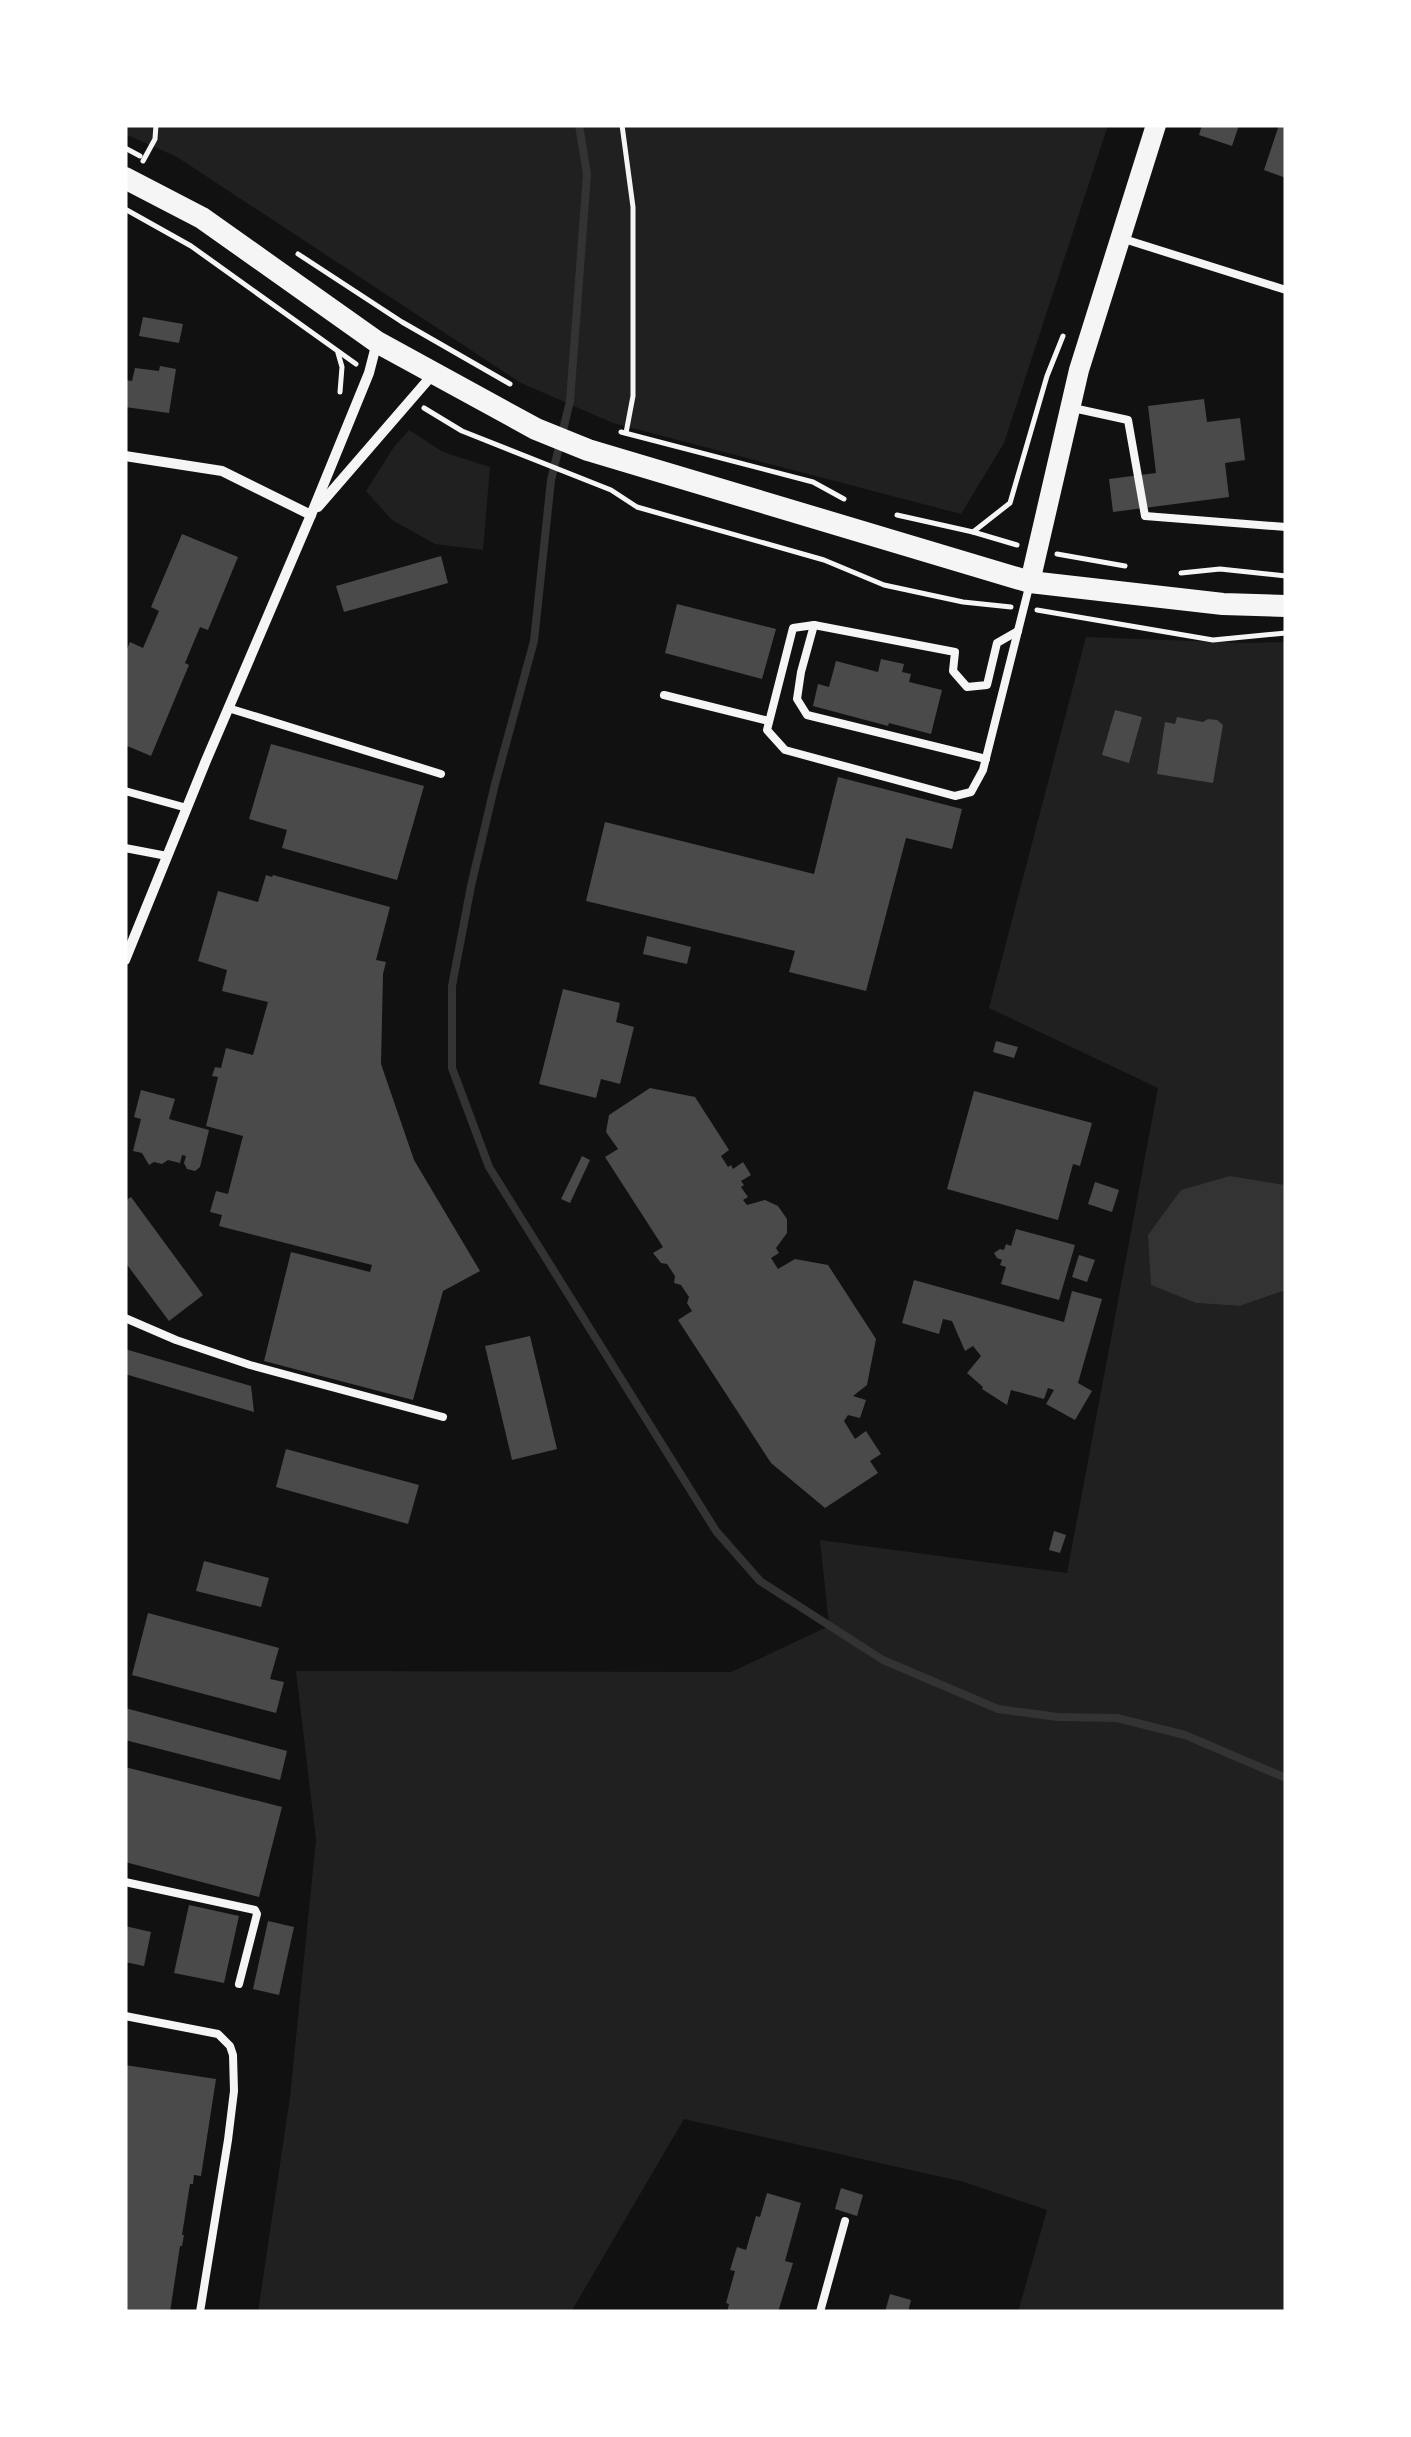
<svg xmlns="http://www.w3.org/2000/svg" width="1411" height="2437" font-family="'Open Sans',sans-serif">
<style>
.green{fill:#202020}
.water{fill:#333}
.lines{fill:none;stroke-linecap:round;stroke-linejoin:round}
.stream{stroke:#333;stroke-width:8}
.building{fill:#4a4a4a}
.path{stroke:#f5f5f5;stroke-width:5}
.service{stroke:#f5f5f5;stroke-width:8}
.minor{stroke:#f5f5f5;stroke-width:10}
.secondary{stroke:#f5f5f5;stroke-width:20}
.primary{stroke:#f5f5f5;stroke-width:22}
</style>
<rect width="100%" height="100%" fill="#111"/>
<g class="green">
<polygon points="125,125 1108,125 1004,443 961,514 613,423 521,383 177,157 125,134"/>
<polygon points="409,430 443,452 490,467 483,550 435,544 392,520 366,491 394,447"/>
<polygon points="1086,637 1248,643 1286,642 1286,1185 1230,1176 1196,1303 1240,1306 1286,1290 1286,2312 1018,2312 1047,2210 964,2182 684,2119 571,2312 258,2312 290,2097 316,1840 296,1671 731,1672 829,1626 820,1540 1067,1573 1158,1088 989,1008"/>
</g>
<polygon class="water" points="1230,1176 1286,1185 1286,1290 1240,1306 1196,1303 1151,1285 1148,1235 1181,1190"/>
<g class="lines">
<polyline class="stream" points="579,125 587,174 570,401 551,480 534,641 495,784 471,886 452,986 452,1068 489,1167 716,1531 760,1581 883,1660 998,1709 1058,1717 1117,1718 1185,1735 1286,1778"/>
</g>
<g class="building">
<polygon points="1202,125 1239,125 1232,146 1199,135"/>
<polygon points="1279,125 1286,125 1286,178 1264,170"/>
<polygon points="143,317 183,324 179,343 139,336"/>
<polygon points="160,366 176,369 169,413 125,407 125,380 132,381 135,368 159,371"/>
<polygon points="1204,399 1207,422 1240,418 1245,460 1225,463 1229,497 1113,512 1109,479 1156,473 1148,406"/>
<polygon points="182,534 238,557 208,630 200,627 185,663 189,665 151,756 125,745 125,654 130,642 143,648 159,611 151,607"/>
<polygon points="441,556 448,583 344,612 336,586"/>
<polygon points="677,604 776,629 762,679 665,653"/>
<polygon points="881,659 904,664 902,672 911,674 909,682 942,690 931,734 889,723 888,726 813,706 818,684 829,687 836,661 878,672"/>
<polygon points="1115,710 1142,717 1129,763 1102,755"/>
<polygon points="1177,717 1203,722 1208,719 1217,720 1223,725 1213,783 1157,774 1165,722 1175,724"/>
<polygon points="271,744 424,786 397,880 282,848 287,830 249,819"/>
<polygon points="838,777 962,809 952,849 906,838 866,991 789,972 795,951 586,901 605,822 814,874"/>
<polygon points="266,875 272,877 273,875 390,907 376,960 386,962 383,974 381,1064 414,1160 480,1271 443,1291 413,1400 264,1361 291,1252 370,1272 372,1265 219,1226 222,1215 210,1212 216,1191 228,1194 243,1136 206,1126 218,1077 212,1076 215,1067 221,1068 226,1048 253,1055 268,1002 222,991 227,970 198,961 218,891 258,902"/>
<polygon points="647,936 691,947 687,964 643,954"/>
<polygon points="563,989 620,1003 616,1022 634,1027 620,1084 601,1079 596,1098 539,1084"/>
<polygon points="996,1041 1018,1047 1014,1058 993,1052"/>
<polygon points="650,1088 695,1097 729,1150 721,1156 728,1167 731,1165 733,1169 743,1162 751,1175 741,1181 744,1185 741,1187 748,1197 743,1200 747,1205 765,1200 778,1206 787,1219 787,1233 776,1248 779,1253 771,1258 778,1269 795,1259 828,1265 876,1339 867,1385 853,1396 866,1400 860,1418 848,1415 844,1421 855,1439 866,1431 881,1454 870,1461 878,1473 825,1508 771,1463 678,1320 692,1311 687,1303 689,1297 681,1285 674,1283 675,1276 667,1264 661,1263 653,1253 663,1247 605,1157 618,1149 606,1132 609,1115"/>
<polygon points="141,1090 175,1099 169,1119 209,1130 200,1167 195,1171 187,1169 184,1163 186,1156 182,1155 180,1163 168,1160 162,1164 154,1162 149,1165 142,1153 133,1151 141,1119 134,1117"/>
<polygon points="974,1091 1092,1123 1080,1166 1073,1164 1058,1220 947,1189"/>
<polygon points="582,1156 590,1160 570,1203 561,1199"/>
<polygon points="1095,1182 1119,1190 1112,1212 1088,1204"/>
<polygon points="131,1197 203,1295 169,1321 125,1262 125,1201"/>
<polygon points="1016,1229 1075,1245 1059,1300 1001,1284 1006,1267 1000,1265 1002,1260 997,1258 994,1253 1000,1249 1004,1250 1006,1244 1011,1246"/>
<polygon points="1079,1255 1095,1260 1087,1282 1072,1277"/>
<polygon points="914,1280 1064,1322 1072,1291 1102,1299 1078,1383 1092,1391 1075,1420 1046,1404 1054,1390 1048,1388 1044,1399 1011,1390 1007,1405 982,1389 983,1387 967,1373 981,1356 973,1346 965,1351 952,1321 943,1319 939,1334 902,1323"/>
<polygon points="530,1336 557,1449 512,1460 485,1346"/>
<polygon points="125,1349 251,1386 254,1412 125,1374"/>
<polygon points="286,1449 419,1485 408,1524 276,1487"/>
<polygon points="1054,1531 1066,1535 1060,1553 1049,1550"/>
<polygon points="204,1561 269,1578 261,1607 196,1591"/>
<polygon points="148,1613 279,1648 270,1679 284,1682 276,1713 132,1675"/>
<polygon points="125,1708 287,1751 280,1780 125,1740"/>
<polygon points="125,1767 282,1807 259,1897 125,1862"/>
<polygon points="189,1905 239,1916 224,1983 174,1973"/>
<polygon points="268,1921 294,1927 279,1995 253,1989"/>
<polygon points="125,1926 151,1932 144,1966 125,1962"/>
<polygon points="125,2065 216,2079 201,2176 194,2175 193,2184 190,2184 182,2235 184,2235 182,2246 180,2246 170,2312 125,2312"/>
<polygon points="841,2188 863,2195 857,2216 835,2209"/>
<polygon points="767,2193 801,2203 785,2261 793,2263 778,2312 727,2312 729,2304 726,2303 735,2271 730,2270 737,2247 746,2250 756,2216 760,2217"/>
<polygon points="890,2294 911,2300 908,2312 885,2312"/>
</g>
<g class="lines">
<g class="path">
<polyline points="622,125 633,207 633,396 626,433"/>
<polyline points="125,148 140,156"/>
<polyline points="143,161 155,139 156,125"/>
<polyline points="125,209 191,246 356,364"/>
<polyline points="298,254 402,322 510,384"/>
<polyline points="338,353 342,367 340,392"/>
<polyline points="424,408 462,431 611,490 637,507 824,560 884,585 963,602 1011,607"/>
<polyline points="621,432 813,482 844,499"/>
<polyline points="897,515 973,532 1017,545"/>
<polyline points="973,532 1010,503 1047,376 1063,336"/>
<polyline points="1057,554 1125,566"/>
<polyline points="1181,573 1220,569 1286,576"/>
<polyline points="1037,610 1213,640 1286,633"/>
</g>
<g class="service">
<polyline points="1124,239 1286,290"/>
<polyline points="1073,408 1128,420 1145,516 1286,527"/>
<polyline points="814,625 793,628 767,730 785,750 955,796 971,792 983,770 1029,587"/>
<polyline points="664,695 769,721"/>
<polyline points="228,708 441,774"/>
<polyline points="986,759 807,715 797,699 801,672 814,625 955,652 953,671 967,687 987,685 997,643 1018,631"/>
<polyline points="125,791 187,808"/>
<polyline points="125,848 167,856"/>
<polyline points="125,1318 176,1340 250,1365 443,1417"/>
<polyline points="125,1882 255,1910 257,1914 239,1984"/>
<polyline points="125,2016 218,2034 230,2046 233,2055 234,2091 228,2140 200,2312"/>
<polyline points="820,2312 845,2221"/>
</g>
<g class="minor">
<polyline points="125,456 222,471 311,515"/>
<polyline points="318,507 434,373"/>
<polyline points="125,960 205,763 311,515 369,373 377,342"/>
</g>
<polyline class="secondary" points="1030,582 1079,370 1156,125"/>
<polyline class="primary" points="125,178 202,218 377,342 536,429 588,450 1030,582 1223,604 1286,606"/>
</g>
<rect width="1411" height="2437" fill="none" stroke="#ffffff" stroke-width="255"/>
</svg>
